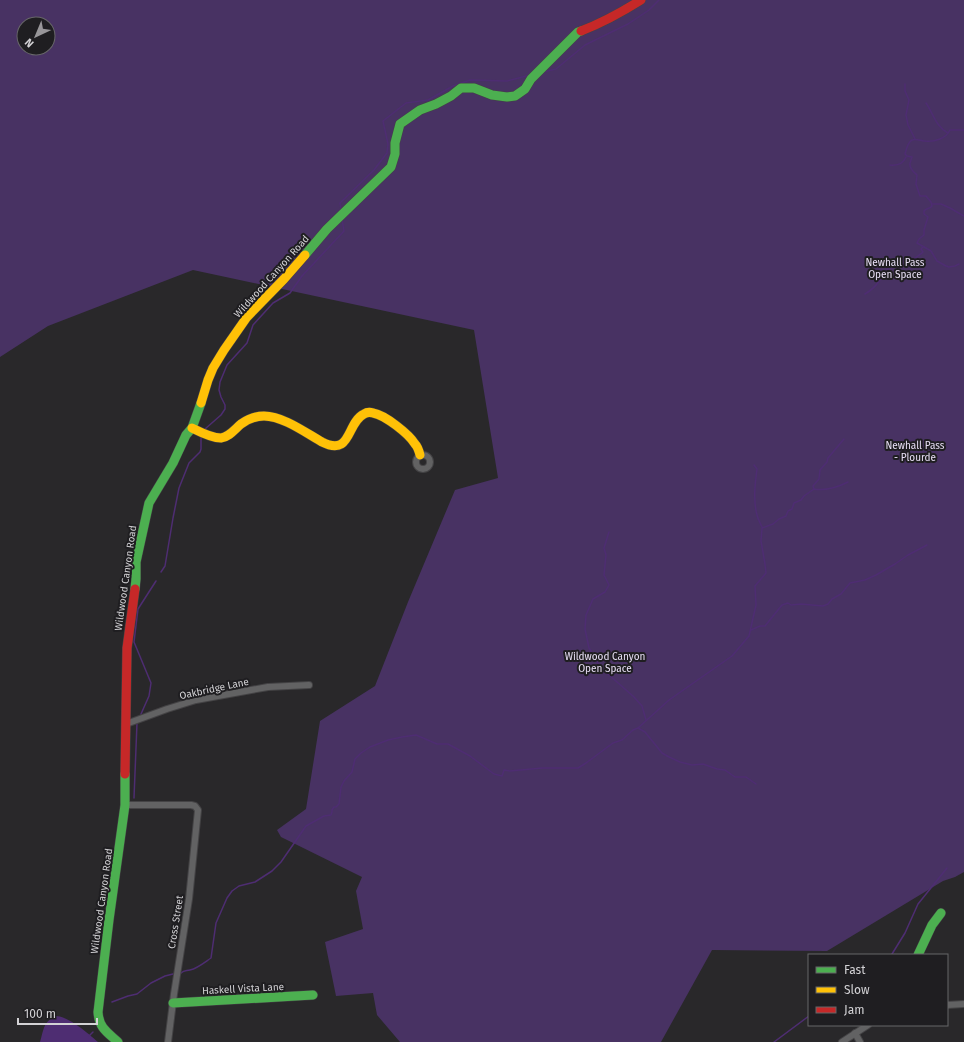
<svg xmlns="http://www.w3.org/2000/svg" width="964" height="1042" font-family="'Fira Sans',sans-serif">
<style>
.green{fill:#483263;fill-rule:evenodd}
.water{fill:#4e2d72}
.lines{fill:none;stroke-linecap:round;stroke-linejoin:round}
.stream{stroke:#4e2d72;stroke-width:1.5}
.street-casing{stroke:#444345;stroke-width:8}
.fast-casing{stroke:#444345;stroke-width:10}
.slow-casing{stroke:#444345;stroke-width:10}
.jam-casing{stroke:#444345;stroke-width:10}
.street{stroke:#626263;stroke-width:6}
.fast{stroke:#4caf50;stroke-width:9}
.slow{stroke:#ffc107;stroke-width:9}
.jam{stroke:#c62828;stroke-width:9}
.labels{text-anchor:middle;stroke-width:4;stroke-linejoin:round;paint-order:stroke}
.park-label{font-size:10px;fill:#e9e0f6;stroke:#1f1e21}
.street-label{font-size:10px;fill:#d3d2d5;stroke:#1f1e21}
</style>
<rect width="100%" height="100%" fill="#29282a"/>
<path class="green" d="M0,0H964V872L955,877L943,881L827,951L712,950L661,1042H400L377,1015L373,993L336,996L325,942L363,929L356,891L362,877L281,837L277,830L306,809L320,721L375,686L408,602L455,490L498,478L474,330L193,270L48,326L0,357ZM24,24H48V48H24Z"/>
<path class="water" d="M56,1016C68,1016 89,1034 98,1042H40C44,1029 43,1022 56,1016Z"/>
<g class="lines">
<g class="stream">
<polyline points="543,72 556,69 585,45 628,24 649,10 659,0"/>
<polyline points="905,84 905,91 909,100 906,115 908,125 915,139"/>
<path d="M926,103C933,113 936,127 948,133"/>
<path d="M890,165C898,166 903,164 906,157"/>
<polyline points="932,204 941,204 950,208 964,216"/>
<polyline points="341,209 340,203 374,170 387,153 388,144 383,121 406,103 428,100 453,86 470,80 507,81 530,75"/>
<path d="M959,264L955,266L949,267L946,266L937,261L931,251L917,243L919,239L924,235V230L928,217L924,214V211C926,208 930,209 932,206L931,202L926,196H920L916,184L917,175C914,172 909,169 910,163C911,161 911,159 912,157L907,156L905,154C906,150 908,142 912,140C916,138 921,141 925,141C934,142 946,139 950,130H964"/>
<path d="M865,294C870,291 876,286 879,281C883,277 885,271 889,268C893,265 897,267 901,266C904,266 921,254 923,252L921,249L923,247"/>
<polyline points="205,429 221,415 225,409 225,405 221,397 219,390 220,382 227,365 247,343 253,325 273,303 290,293 302,276 344,231 342,219"/>
<path d="M754,465L757,469C755,484 753,500 757,515C758,519 760,523 762,527"/>
<polyline points="814,489 813,486 819,479 820,470 827,462 828,458 844,439"/>
<polyline points="609,532 604,548 606,555 604,575 609,585 605,592 593,599 586,615 585,629 589,648 600,667 634,697 642,706 646,720"/>
<polyline points="161,572 165,566 173,518 179,488 189,463 200,452 201,449 201,437"/>
<polyline points="751,630 760,626 765,626 782,605 788,603 791,605 801,604 823,606 828,604 832,599 841,594 850,583 865,580 876,575 895,564 908,555 927,545"/>
<polyline points="141,714 149,696 151,683 134,642 138,609 156,581"/>
<polyline points="638,728 645,732 662,753 669,757 680,762 692,765 703,764 717,769 725,770 735,777 746,777 756,784"/>
<polyline points="134,798 137,723"/>
<polyline points="892,954 905,933 918,904 947,868"/>
<path d="M181,973C184,970 186,971 190,970C198,968 205,962 211,958L216,923L227,898L232,891L239,886L255,882L272,871L281,862L306,826L324,816L331,815L332,812V810L334,807H336L339,804L341,787L344,781L352,772L355,759L361,753L370,747L388,740L402,737L416,735L437,744H448L470,756L494,774L502,776L504,770L510,771L542,768H578L586,763L613,743L622,740L633,730L638,728L669,700L732,656L749,636L756,605L755,586L766,573L765,564L761,541L762,528L773,524L779,519L786,516L788,511L792,509L794,503L801,500L804,496L814,489C826,491 838,487 848,482"/>
<polyline points="112,1002 128,996 137,994 151,983 165,976 173,974"/>
<polyline points="89,1036 93,1032"/>
<polyline points="774,1042 809,1016"/>
</g>
<defs>
<g id="street">
<circle cx="423" cy="462" r="7"/>
<polyline points="126,724 167,709 196,700 268,687 309,685"/>
<polyline points="125,805 191,805 195,806 198,810 189,899 174,994 168,1042"/>
<polyline points="947,1005 964,1004"/>
<polyline points="855,1033 860,1042"/>
<polyline points="842,1042 868,1025"/>
</g>
<g id="fast">
<polyline points="305,255 327,229 391,167 395,154 395,143 400,124 420,110 436,104 451,96 461,88 474,88 492,95 507,97 515,96 525,89 531,79 578,32 581,31"/>
<polyline points="135,589 136,579 136,562 149,503 173,463 186,435 192,428 201,403"/>
<polyline points="918,955 932,925 941,913"/>
<polyline points="173,1003 313,995"/>
<path d="M118,1042C107,1032 99,1028 98,1012L109,920L125,805V774"/>
</g>
<g id="slow">
<polyline points="201,403 208,380 213,368 224,350 247,317 284,279 305,255"/>
<path d="M192,428C200,432 211,438 221,438C229,437 235,429 241,424C248,419 255,416 264,416C283,416 306,433 322,442C352,457 346,423 364,414C367,412 370,412 373,413C385,415 409,434 415,444C418,447 419,451 420,455"/>
</g>
<g id="jam">
<path d="M581,31C602,23 622,12 641,0"/>
<polyline points="125,774 127,648 135,589"/>
</g>
</defs>
<use href="#street" class="street-casing"/>
<use href="#fast" class="fast-casing"/>
<use href="#slow" class="slow-casing"/>
<use href="#jam" class="jam-casing"/>
<use href="#street" class="street"/>
<use href="#fast" class="fast"/>
<use href="#slow" class="slow"/>
<use href="#jam" class="jam"/>
</g>
<g class="labels">
<g class="park-label">
<text x="895" y="266">Newhall Pass<tspan x="895" dy="12">Open Space</tspan></text>
<text x="915" y="449">Newhall Pass<tspan x="915" dy="12">- Plourde</tspan></text>
<text x="605" y="660">Wildwood Canyon<tspan x="605" dy="12">Open Space</tspan></text>
</g>
<g class="street-label">
<text transform="translate(271 276) rotate(-48)" y="4">Wildwood Canyon Road</text>
<text transform="translate(125 578) rotate(-82)" y="4">Wildwood Canyon Road</text>
<text transform="translate(214 688) rotate(-12)" y="4">Oakbridge Lane</text>
<text transform="translate(101 901) rotate(-82)" y="4">Wildwood Canyon Road</text>
<text transform="translate(175 922) rotate(-81)" y="4">Cross Street</text>
<text transform="translate(243 988) rotate(-3)" y="4">Haskell Vista Lane</text>
</g>
</g>
<rect x="808" y="954" width="140" height="72" fill="#1f1e21" stroke="#676669"/>
<rect x="816" y="967" width="20" height="6" fill="#4caf50" stroke="#676669"/>
<text x="844" y="974" font-size="12" fill="#d3d2d5">Fast</text>
<rect x="816" y="987" width="20" height="6" fill="#ffc107" stroke="#676669"/>
<text x="844" y="994" font-size="12" fill="#d3d2d5">Slow</text>
<rect x="816" y="1007" width="20" height="6" fill="#c62828" stroke="#676669"/>
<text x="844" y="1014" font-size="12" fill="#d3d2d5">Jam</text>
<g transform="translate(36 36) rotate(224)"><circle r="19" fill="#1f1e21" stroke="#676669"/>
<path d="M0-3L7 15L0 10L-7 15Z" fill="#989699"/>
<text y="-6" font-size="11" font-weight="bold" text-anchor="middle" fill="#d3d2d5">N</text>
</g>
<path d="M18 1018v6h79v-6" fill="none" stroke="#d3d2d5" stroke-width="2"/>
<text x="24" y="1018" font-size="12" fill="#d3d2d5" stroke="#1f1e21" stroke-width="3" paint-order="stroke">100 m</text>
</svg>
